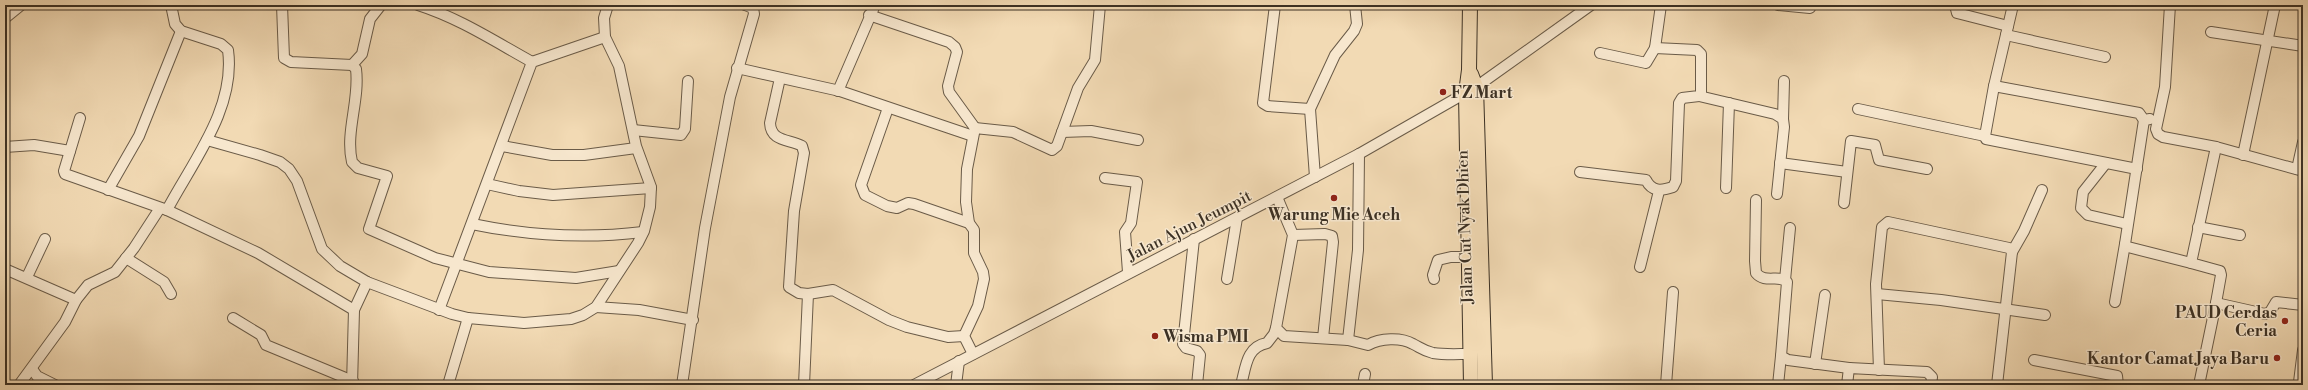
<svg xmlns="http://www.w3.org/2000/svg" width="2308" height="390" font-family="'Libre Bodoni',serif">
<style>
.lines{fill:none;stroke-linecap:round;stroke-linejoin:round}
.minor-casing{stroke:#6a5b48;stroke-width:12}
.highway-casing{stroke:#3c3124;stroke-width:16}
.minor{stroke:#f7e7ce;stroke-width:10}
.highway{stroke:#f2dab4;stroke-width:14}
.poi-dot{fill:#8f2418;stroke:#f7e7ce;stroke-width:1.5}
.labels{text-anchor:middle;stroke-width:3;stroke-linejoin:round;paint-order:stroke}
.poi-label{font-size:16px;font-weight:bold;fill:#3c3124;stroke:#f7e7ce;text-anchor:start}
.street-label{font-size:16px;fill:#3c3124;stroke:#f7e7ce}
</style>
<rect width="100%" height="100%" fill="#f2dab4"/>
<filter id="stains"><feTurbulence type="fractalNoise" baseFrequency=".005" numOctaves="4"/><feColorMatrix values="0 0 0 0 .2 0 0 0 0 .09 0 0 0 0 .02 0 0 0 .5 -.17"/></filter>
<radialGradient id="worn" r=".72"><stop offset=".6" stop-color="#630" stop-opacity="0"/><stop offset="1" stop-color="#630" stop-opacity=".3"/></radialGradient>
<g class="lines">
<defs>
<g id="minor">
<path d="M282,5L284,58L291,62L352,65L356,69C360,100 345,132 352,162L358,168L387,176L369,229L435,258L489,272L576,278L619,271"/>
<path d="M418,5C459,18 494,41 532,62"/>
<polyline points="1275,5 1263,103 1268,106 1310,109"/>
<polyline points="1778,5 1810,8"/>
<polyline points="1955,5 1957,13 2008,26"/>
<polyline points="2013,5 1994,86 1985,136 1986,139 2137,169"/>
<polyline points="2170,5 2165,87 2156,129 2158,134 2163,137 2216,147 2303,171"/>
<polyline points="869,15 949,42 955,47 957,52 948,86 949,92 975,128"/>
<polyline points="5,18 21,5"/>
<polyline points="2211,32 2303,46"/>
<polyline points="2006,35 2105,57"/>
<polyline points="1600,53 1646,63 1655,48 1661,5"/>
<polyline points="352,65 362,54 370,19 381,5"/>
<polyline points="737,68 840,91 973,136"/>
<path d="M780,78L770,123C771,142 789,139 802,146L804,153L794,211L789,287L799,293L808,294L804,385"/>
<polyline points="1994,86 2139,113 2144,120 2150,119"/>
<polyline points="838,91 875,5"/>
<polyline points="1699,96 1775,114 1783,119 1784,127 1777,194"/>
<polyline points="888,108 861,185 865,195 887,206 897,208 908,203 914,204 969,223"/>
<polyline points="1858,109 1985,136"/>
<path d="M80,118L64,171L65,174L167,210C193,161 236,108 228,50L221,44L181,31L175,24L171,5"/>
<polyline points="1783,119 1784,81"/>
<polyline points="2144,120 2125,244 2128,247 2191,263"/>
<polyline points="633,130 681,135 685,129 688,81"/>
<polyline points="1062,132 1091,131 1138,140"/>
<polyline points="207,140 260,155 280,162 289,169 297,181 322,249 340,266 367,282 452,314 468,318 524,323 571,319 583,315 596,307 638,243 644,231 650,207 651,187 636,146 619,66 605,37 604,18 608,5"/>
<polyline points="502,146 552,155 584,155 636,148"/>
<polyline points="5,147 34,145 70,151"/>
<polyline points="2216,147 2191,263 2220,271 2221,275 2216,303"/>
<polyline points="2243,155 2275,5"/>
<polyline points="1780,163 1847,172"/>
<polyline points="2106,163 2083,192 2081,208 2088,215 2127,224"/>
<polyline points="2297,169 2303,142"/>
<path d="M1580,172L1646,180C1652,192 1661,191 1673,187L1676,181L1679,103L1682,98L1699,96L1701,94V54L1697,50L1655,48"/>
<polyline points="1315,177 1310,109 1335,55 1354,31 1357,24 1355,5"/>
<polyline points="1105,178 1137,182 1131,223 1125,232 1128,272"/>
<polyline points="487,184 519,191 553,195 651,188"/>
<polyline points="1726,188 1729,103"/>
<polyline points="108,190 139,136 181,31"/>
<path d="M1277,197L1293,235L1276,328L1284,336L1348,340L1368,345C1380,338 1401,337 1413,344C1421,348 1424,351 1433,353C1445,355 1458,354 1470,354"/>
<path d="M1756,200L1755,261L1756,273C1765,284 1779,274 1787,282L1781,356L1788,360L1849,368"/>
<polyline points="1844,203 1851,141 1875,145 1879,160 1927,169"/>
<polyline points="167,210 258,253 354,310"/>
<path d="M472,224C530,236 585,239 643,232"/>
<polyline points="2198,227 2240,235"/>
<polyline points="1293,235 1325,234 1332,236 1333,242 1323,338"/>
<polyline points="1194,239 1183,344 1186,348 1197,351 1200,355 1197,385"/>
<polyline points="2012,252 2024,231 2042,190"/>
<polyline points="126,258 164,282 171,294"/>
<polyline points="1640,267 1659,191"/>
<polyline points="5,269 76,300 88,285 115,272 134,248 160,208"/>
<polyline points="27,277 45,239"/>
<polyline points="1227,279 1237,218"/>
<polyline points="1434,279 1433,275 1438,260 1451,257 1469,257"/>
<polyline points="1785,280 1790,228"/>
<polyline points="808,294 833,290 889,320 907,327 948,337 964,336"/>
<polyline points="1877,294 1941,300 2045,315"/>
<polyline points="2115,302 2125,244"/>
<polyline points="596,307 639,310 693,320"/>
<polyline points="439,310 532,62 605,37"/>
<polyline points="233,318 261,335 266,345 353,381"/>
<polyline points="1348,340 1358,250 1359,154"/>
<polyline points="973,354 964,336 978,306 984,279 983,272 974,253 974,230 969,223 966,202 967,169 975,128 1013,132 1052,150 1057,146 1078,88 1095,60 1100,5"/>
<polyline points="2034,360 2117,376 2118,385"/>
<polyline points="1815,364 1825,295"/>
<polyline points="32,369 37,376 55,385"/>
<polyline points="1879,370 1876,284 1882,227 1888,222 2009,248 2012,252 1997,385"/>
<polyline points="2299,382 2303,350"/>
<polyline points="19,385 65,322 76,300"/>
<polyline points="352,385 354,310 367,282"/>
<polyline points="448,385 468,318"/>
<polyline points="682,385 705,228 730,97 754,14 753,8 745,5"/>
<polyline points="914,385 1359,154 1476,87 1591,5"/>
<polyline points="956,385 959,361"/>
<path d="M1241,385C1246,367 1246,347 1267,343L1274,334L1276,328"/>
<polyline points="1363,385 1365,374"/>
<polyline points="1666,385 1673,292"/>
<polyline points="1778,385 1781,356"/>
<polyline points="1847,385 1849,368 1927,372 1932,377 1931,385"/>
<polyline points="2199,385 2216,303 2265,314 2270,312 2276,302 2303,305"/>
</g>
<g id="highway">
<polyline points="1470,5 1469,70 1466,93 1471,385"/>
<polyline points="1471,74 1476,87 1485,385"/>
</g>
</defs>
<use href="#minor" class="minor-casing"/>
<use href="#highway" class="highway-casing"/>
<use href="#minor" class="minor"/>
<use href="#highway" class="highway"/>
</g>
<g class="poi-dot">
<circle cx="1443" cy="92" r="4"/>
<circle cx="1334" cy="198" r="4"/>
<circle cx="2285" cy="321" r="4"/>
<circle cx="1155" cy="336" r="4"/>
<circle cx="2277" cy="358" r="4"/>
</g>
<g class="labels">
<g class="poi-label">
<text x="1451" y="98">FZ Mart</text>
<text x="1334" y="220" text-anchor="middle">Warung Mie Aceh</text>
<text x="2277" y="318" text-anchor="end">PAUD Cerdas<tspan x="2277" dy="18">Ceria</tspan></text>
<text x="1163" y="342">Wisma PMI</text>
<text x="2269" y="364" text-anchor="end">Kantor Camat Jaya Baru</text>
</g>
<g class="street-label">
<text transform="translate(1189 225) rotate(-27)" y="6">Jalan Ajun Jeumpit</text>
<text transform="translate(1464 227) rotate(-92)" y="6">Jalan Cut Nyak Dhien</text>
</g>
</g>
<rect width="2308" height="390" fill="none" stroke="#f2dab4" stroke-width="20"/>
<rect x="6" y="6" width="2296" height="378" fill="none" stroke="#3c3124" stroke-width="2"/>
<rect x="10" y="10" width="2288" height="370" fill="none" stroke="#3c3124"/>
<rect width="100%" height="100%" filter="url(#stains)"/>
<rect width="100%" height="100%" fill="url(#worn)"/>
</svg>
